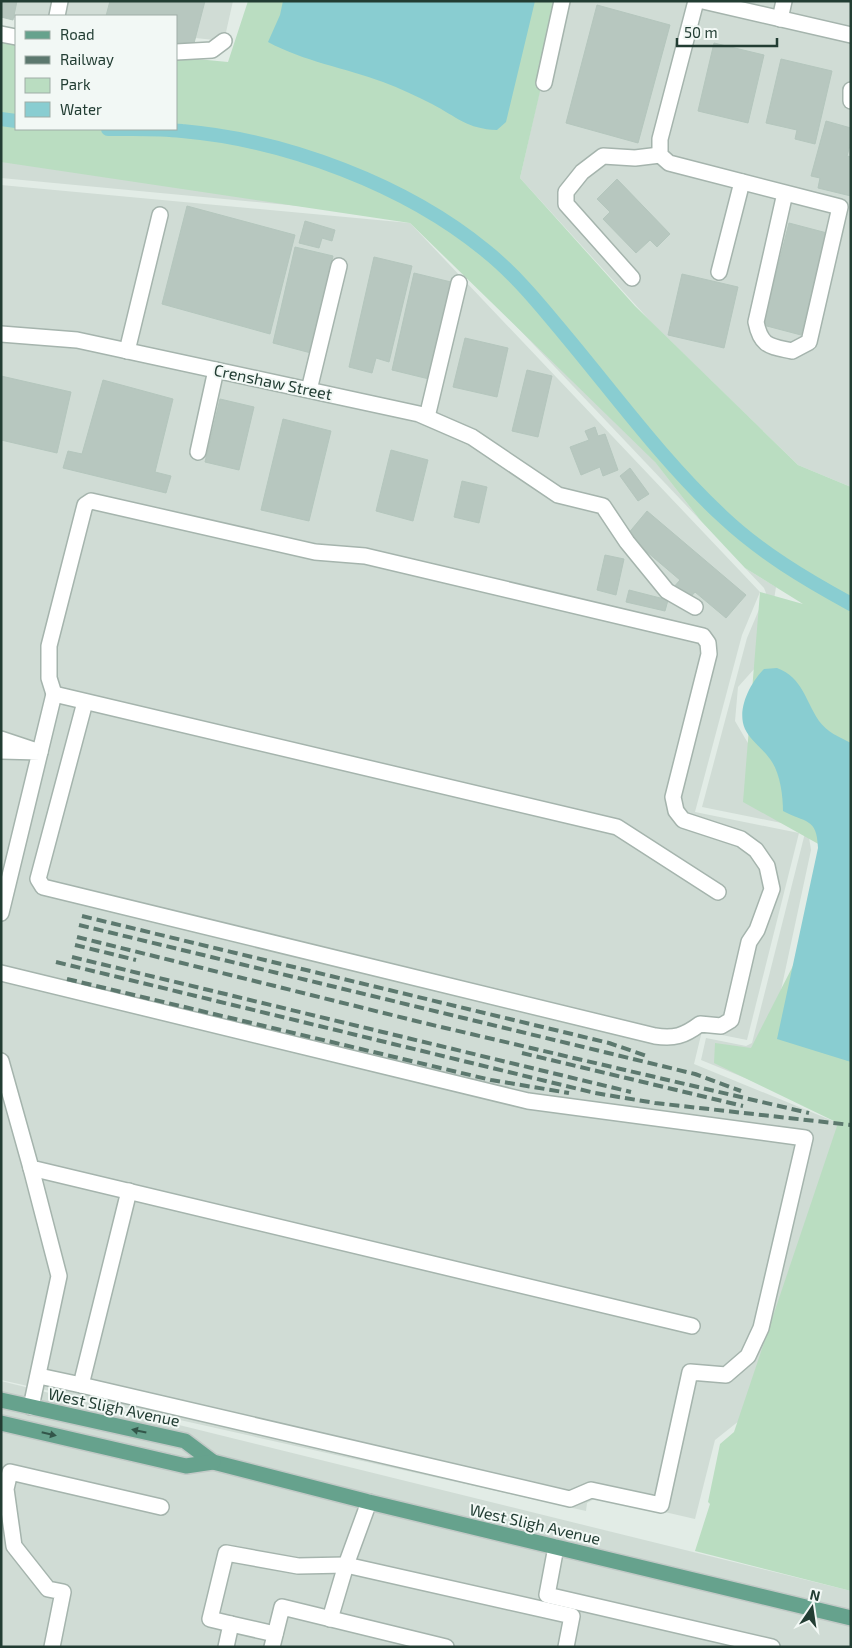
<svg xmlns="http://www.w3.org/2000/svg" width="852" height="1648" font-family="'Exo 2',sans-serif">
<style>
.built{fill:#d0dcd5}
.green{fill:#baddc1}
.water{fill:#89cdd1}
.lines{fill:none;stroke-linecap:round;stroke-linejoin:round}
.canal{stroke:#89cdd1;stroke-width:14}
.building{fill:#b7c7bf;stroke:#b4c6bd}
.minor-casing{stroke:#a5b4ad;stroke-width:18}
.major-casing{stroke:#c1c9c6;stroke-width:18}
.minor{stroke:#fff;stroke-width:15}
.major{stroke:#66a28d;stroke-width:15}
.rail{stroke:#5c786e;stroke-width:4;stroke-dasharray:10 5;stroke-linecap:butt}
.oneway{fill:#33564a}
.labels{text-anchor:middle;stroke-width:4;stroke-linejoin:round;paint-order:stroke}
.street-label{font-size:16px;fill:#223d33;stroke:#f2f8f5}
</style>
<rect width="100%" height="100%" fill="#e2ece6"/>
<g class="built">
<polygon points="1,1 233,1 224,41 176,36 176,16 16,16 16,18 1,17"/>
<polygon points="569,1 851,1 851,487 798,465 652,323 520,178 551,41"/>
<polygon points="1,137 383,214 1,178"/>
<polygon points="1,185 410,223 760,592 742,635 695,812 799,833 747,1040 702,1031 694,1064 838,1123 778,1390 715,1440 695,1519 604,1498 596,1498 587,1503 586,1511 1,1380"/>
<polygon points="443,249 618,414 701,521"/>
<polygon points="745,568 776,587 765,657 738,687 735,721 759,762 808,831 811,850 771,1037 840,1117 701,1060 706,1038 746,1046 752,1043 805,833 801,827 702,807 747,638 766,593 764,588"/>
<polygon points="1,1381 851,1591 851,1647 1,1647"/>
</g>
<polygon class="green" points="248,1 561,1 520,178 635,306 798,465 851,487 851,1591 695,1551 710,1504 708,1502 720,1444 734,1432 838,1123 714,1063 715,1043 751,1048 847,860 743,802 760,592 803,604 745,568 701,521 655,462 410,223 1,162 1,39 16,40 16,129 176,129 176,57 228,62"/>
<g class="water">
<path d="M283,1H535L506,122L497,130C467,129 457,117 432,104C416,96 399,88 383,82C345,68 303,61 268,42L280,15Z"/>
<path d="M777,668C803,678 805,700 819,721C827,732 839,737 851,743V1062L777,1039L818,848C817,817 805,823 783,811C783,795 780,772 770,759C763,749 750,740 745,729C736,709 751,682 764,669Z"/>
</g>
<g class="lines">
<g class="canal">
<polyline points="1,119 16,121"/>
<path d="M108,129C133,129 158,128 182,131C286,140 406,185 486,251C516,275 541,306 565,335C616,396 664,462 722,516C760,552 805,579 851,604"/>
</g>
</g>
<g class="building">
<polygon points="1,1 17,1 13,20 1,17"/>
<polygon points="110,1 205,1 193,47 176,43 176,16 106,16"/>
<polygon points="597,5 670,25 638,143 566,123"/>
<polygon points="714,43 764,55 748,123 698,111"/>
<polygon points="781,59 832,71 815,144 795,139 797,130 766,123"/>
<polygon points="826,121 851,128 851,142 847,156 851,157 851,196 818,188 820,178 811,176"/>
<polygon points="617,179 670,234 657,247 650,240 636,253 603,219 610,212 597,199"/>
<polygon points="187,206 295,235 270,334 162,304"/>
<polygon points="305,221 335,230 332,241 322,238 319,248 299,243"/>
<polygon points="789,223 827,233 801,335 763,325"/>
<polygon points="295,247 333,256 311,353 273,343"/>
<polygon points="374,257 412,266 389,362 376,358 372,373 349,367"/>
<polygon points="414,273 451,282 429,379 392,370"/>
<polygon points="682,274 738,287 724,348 668,335"/>
<polygon points="465,338 508,348 497,397 453,387"/>
<polygon points="527,370 552,376 538,437 512,431"/>
<polygon points="1,376 71,392 57,453 1,440"/>
<polygon points="103,380 173,399 155,472 171,476 166,493 63,468 68,451 82,454"/>
<polygon points="220,399 254,407 239,470 205,462"/>
<polygon points="283,419 331,431 309,521 261,510"/>
<polygon points="595,427 598,436 605,434 618,470 603,476 600,467 581,475 570,447 589,440 585,431"/>
<polygon points="391,450 428,460 413,521 376,511"/>
<polygon points="630,468 649,494 638,501 620,476"/>
<polygon points="462,481 487,487 479,523 454,517"/>
<polygon points="647,511 746,595 726,618 695,592 688,600 673,588 680,580 627,535"/>
<polygon points="605,555 624,559 616,595 597,590"/>
<polygon points="629,590 668,600 665,611 626,602"/>
</g>
<g class="lines">
<defs>
<g id="minor">
<path d="M696,1L660,139V155L669,163L840,207L809,342L792,351C770,346 761,347 756,322L785,193"/>
<polyline points="703,1 851,35"/>
<polyline points="57,16 60,1"/>
<polyline points="780,19 784,1"/>
<polyline points="1,34 16,37"/>
<polyline points="176,52 212,50 224,41"/>
<polyline points="544,83 562,1"/>
<polyline points="851,90 851,101"/>
<polyline points="719,272 742,182"/>
<polyline points="632,278 566,204 566,192 582,172 603,156 635,158 660,155"/>
<polyline points="1,334 77,340 419,414 472,437 558,495 603,506 627,542 667,591 695,607"/>
<polyline points="127,351 160,215"/>
<polyline points="309,390 339,266"/>
<polyline points="427,417 459,283"/>
<polyline points="198,452 216,370"/>
<path d="M54,694L49,678V646L85,505L91,501L315,552L365,556L703,636L708,643L709,654L673,797L676,811L683,820L741,839L756,850L767,866L772,889L757,930L749,942L731,1020L721,1026L700,1024C684,1036 674,1039 655,1036L43,887L38,879L85,702"/>
<polyline points="1,739 40,752 54,694 617,827 718,892"/>
<polyline points="1,751 40,752 1,913"/>
<polyline points="1,973 528,1101 805,1138 761,1328 748,1356 726,1375 690,1372 661,1505 591,1490 570,1499 81,1385"/>
<polyline points="1,1061 31,1168 692,1326"/>
<polyline points="31,1168 59,1276 31,1407"/>
<polyline points="39,1376 81,1385 129,1191"/>
<polyline points="556,1547 547,1595 772,1647"/>
<polyline points="330,1619 346,1565 369,1502"/>
<polyline points="231,1624 275,1634"/>
<polyline points="52,1647 63,1592 48,1589 14,1546 6,1489 10,1472 161,1507"/>
<polyline points="226,1647 231,1624 210,1619 226,1553 298,1566 346,1565 572,1616 566,1647"/>
<polyline points="272,1647 282,1607 446,1647"/>
</g>
<g id="major">
<polyline points="1,1400 185,1441 213,1462 369,1502 851,1618"/>
<polyline points="1,1423 186,1466 213,1462"/>
</g>
</defs>
<use href="#minor" class="minor-casing"/>
<use href="#major" class="major-casing"/>
<use href="#minor" class="minor"/>
<use href="#major" class="major"/>
<g class="rail">
<polyline points="82,916 609,1043 647,1056"/>
<polyline points="79,925 695,1074 741,1091"/>
<polyline points="77,937 424,1023 809,1113"/>
<polyline points="75,945 136,960"/>
<polyline points="72,957 631,1092"/>
<polyline points="56,962 595,1093 655,1103 851,1125"/>
<polyline points="67,979 491,1080 569,1093"/>
<polyline points="522,1053 743,1106"/>
</g>
</g>
<defs><path id="oneway-solid" d="M-6-.8H1V-3.2L6.5 0L1 3.2V.8H-6Z" transform="scale(1.25)"/></defs>
<g class="oneway">
<use href="#oneway-solid" transform="translate(139 1431) rotate(-168)"/>
<use href="#oneway-solid" transform="translate(49 1434) rotate(13)"/>
</g>
<g class="labels">
<g class="street-label">
<text transform="translate(273 382) rotate(12)" y="6">Crenshaw Street</text>
<text transform="translate(114 1407) rotate(12)" y="6">West Sligh Avenue</text>
<text transform="translate(535 1524) rotate(13)" y="6">West Sligh Avenue</text>
</g>
</g>
<rect width="852" height="1648" fill="none" stroke="#223d33" stroke-width="5"/>
<rect x="15" y="15" width="162" height="115" fill="#f2f8f5" stroke="#9fada7"/>
<rect x="25" y="31" width="25" height="8" fill="#66a28d" stroke="#9fada7"/>
<text x="60" y="40" font-size="15" fill="#223d33">Road</text>
<rect x="25" y="56" width="25" height="8" fill="#5c786e" stroke="#9fada7"/>
<text x="60" y="65" font-size="15" fill="#223d33">Railway</text>
<rect x="25" y="78" width="25" height="15" fill="#baddc1" stroke="#9fada7"/>
<text x="60" y="90" font-size="15" fill="#223d33">Park</text>
<rect x="25" y="102" width="25" height="15" fill="#89cdd1" stroke="#9fada7"/>
<text x="60" y="115" font-size="15" fill="#223d33">Water</text>
<g transform="translate(812 1608) rotate(13)" stroke="#f2f8f5" stroke-width="4" paint-order="stroke">
<path d="M0-4L9 19L0 12L-9 19Z" fill="#223d33"/>
<text y="-8" font-size="14" font-weight="bold" text-anchor="middle" fill="#223d33">N</text>
</g>
<path d="M677 38v8h100v-8" fill="none" stroke="#223d33" stroke-width="2.5"/>
<text x="684" y="38" font-size="15" fill="#223d33" stroke="#f2f8f5" stroke-width="4" paint-order="stroke">50 m</text>
</svg>
